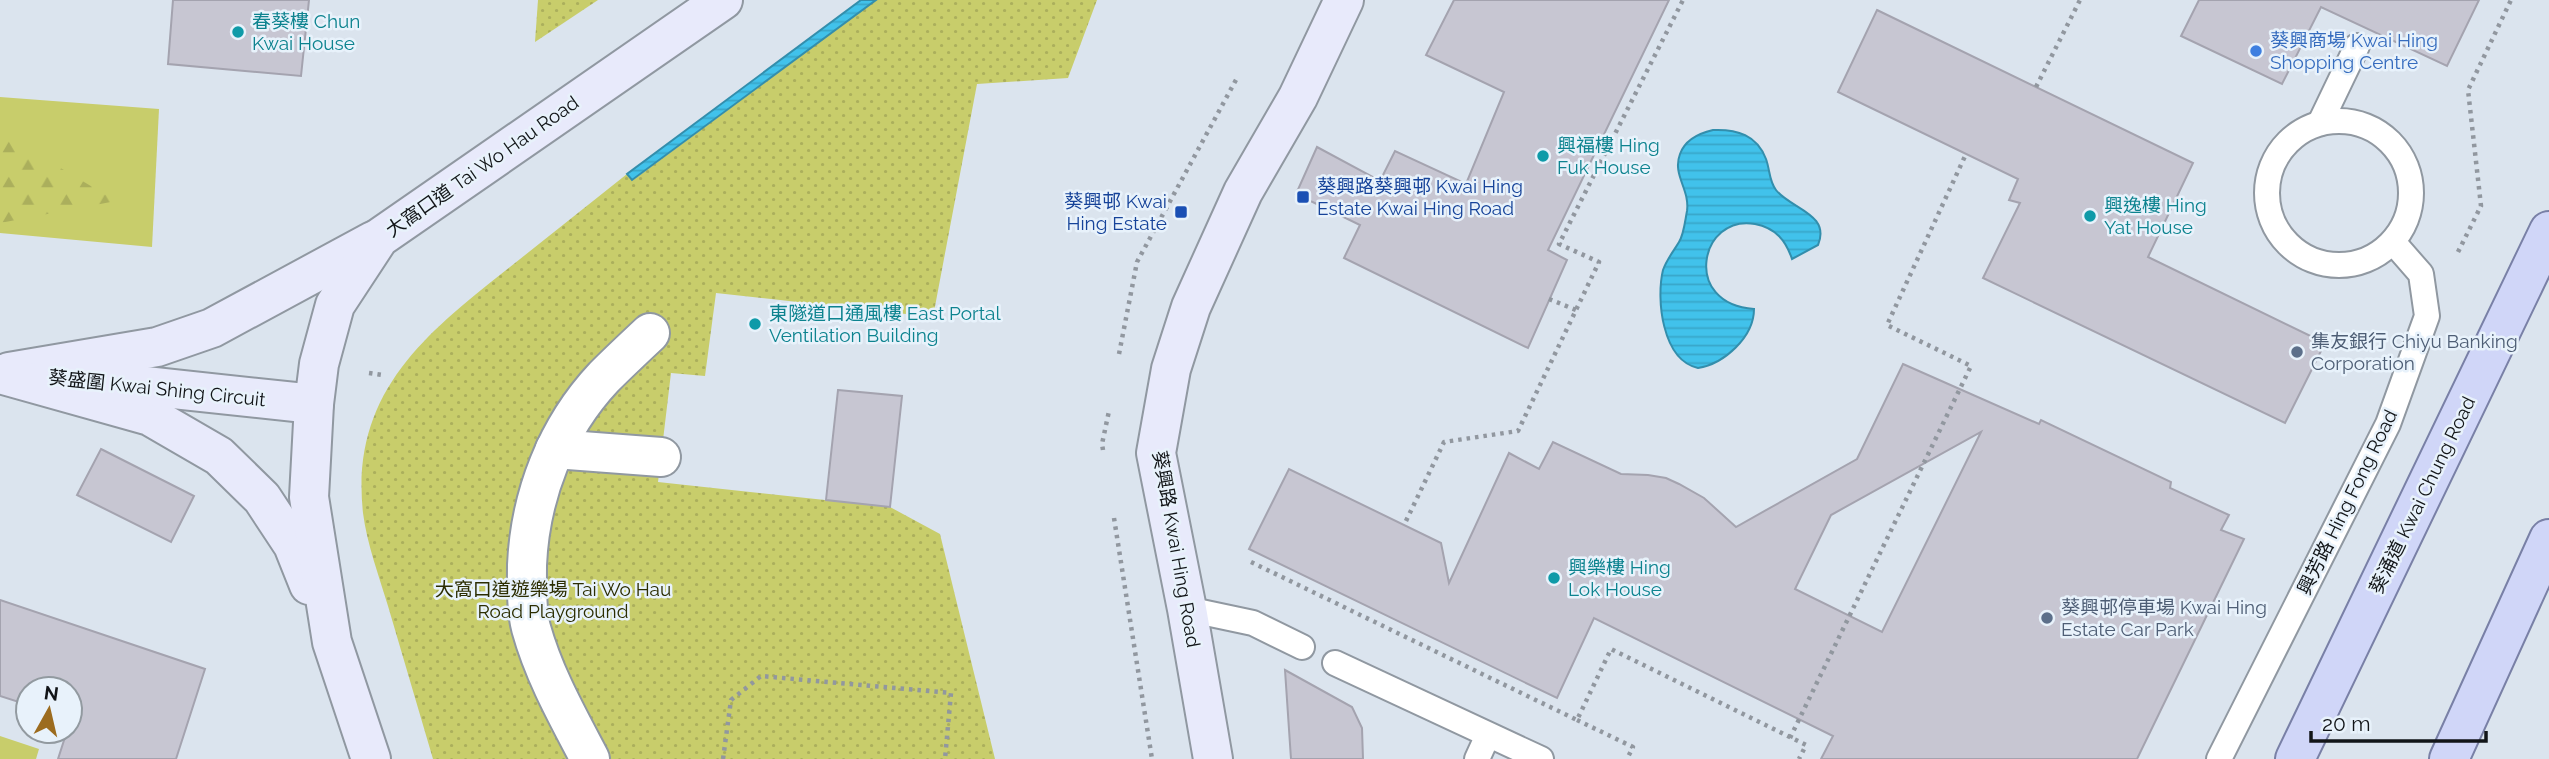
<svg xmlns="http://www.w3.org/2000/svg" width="2549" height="759" font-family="Raleway,'Noto Sans TC',sans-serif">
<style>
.grass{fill:#c8cd6b}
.forest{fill:url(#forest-firs)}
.park{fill:url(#park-dots)}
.water{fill:url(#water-rules);stroke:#338eac;stroke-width:2}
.building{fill:#c7c6d2;stroke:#a4a3af;stroke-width:2;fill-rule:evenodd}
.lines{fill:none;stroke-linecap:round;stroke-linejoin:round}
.lane-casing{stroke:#9098a1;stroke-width:28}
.street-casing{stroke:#9098a1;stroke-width:42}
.secondary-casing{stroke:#9098a1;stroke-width:42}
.primary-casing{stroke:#7980a6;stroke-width:42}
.path{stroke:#91979f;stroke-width:4.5;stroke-dasharray:3.5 5;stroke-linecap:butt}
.lane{stroke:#fff;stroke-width:24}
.street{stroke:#fff;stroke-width:38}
.secondary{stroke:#e8eafb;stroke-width:38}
.primary{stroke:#d0d6f8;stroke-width:38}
.culture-dot{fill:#0f9aa8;stroke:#e8f2fb;stroke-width:2.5}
.shop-dot{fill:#3f7fe0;stroke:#e8f2fb;stroke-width:2.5}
.transit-dot{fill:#1a4fb4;stroke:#e8f2fb;stroke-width:2.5}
.service-dot{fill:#5c6f8a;stroke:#e8f2fb;stroke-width:2.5}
.labels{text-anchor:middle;stroke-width:5;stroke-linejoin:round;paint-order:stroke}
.culture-label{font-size:19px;fill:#0d838f;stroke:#e8f2fb;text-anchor:start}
.shop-label{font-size:19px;fill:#366cbe;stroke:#e8f2fb;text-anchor:start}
.street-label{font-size:19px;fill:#121518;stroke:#e8f2fb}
.transit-label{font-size:19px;fill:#164399;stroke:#e8f2fb;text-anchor:start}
.service-label{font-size:19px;fill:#4e5e75;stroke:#e8f2fb;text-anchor:start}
.park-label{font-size:19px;fill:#2b2d01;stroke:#e8f2fb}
</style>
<defs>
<pattern id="forest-firs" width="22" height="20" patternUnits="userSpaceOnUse" patternTransform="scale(1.75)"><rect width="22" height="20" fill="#c8cd6b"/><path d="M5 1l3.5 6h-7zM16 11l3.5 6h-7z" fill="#abaf5c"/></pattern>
<pattern id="park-dots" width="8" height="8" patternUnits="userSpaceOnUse" patternTransform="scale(1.75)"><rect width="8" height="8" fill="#c8cd6b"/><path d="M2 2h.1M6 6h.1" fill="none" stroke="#abaf5c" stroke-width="1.8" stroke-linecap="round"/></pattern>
<pattern id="water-rules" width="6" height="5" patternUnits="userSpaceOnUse" patternTransform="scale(1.75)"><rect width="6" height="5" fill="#41c2eb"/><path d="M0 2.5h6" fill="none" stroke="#38a6c9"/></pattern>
</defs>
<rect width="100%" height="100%" fill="#dbe4ee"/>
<g class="grass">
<polygon points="0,97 159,109 152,247 0,233"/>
<polygon points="0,736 39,749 36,759 0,759"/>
</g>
<polygon class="forest" points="0,132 116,201 0,223"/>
<g class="park">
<polygon points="538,0 598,0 535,42"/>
<path d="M876,0H1097L1068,78L977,84L933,317L716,293L705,376L671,373L658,482L890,507L940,534L995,759H433C418,708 403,657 388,606C379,576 367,544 363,513C350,393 425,334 510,267C549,236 588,205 627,174L633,180Z"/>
</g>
<g class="water">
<polygon points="861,0 876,0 632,180 627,174"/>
<path d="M1713,130C1737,129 1757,135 1766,159C1770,170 1769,181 1776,190C1791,209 1831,214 1818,245L1792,259C1786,241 1776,228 1755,224C1700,214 1681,304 1754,309C1754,337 1724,364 1698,368C1662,360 1656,299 1663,270C1667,259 1673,252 1679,242C1684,234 1685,221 1687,211C1690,189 1672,175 1680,154C1685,140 1700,133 1713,130Z"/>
</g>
<g class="building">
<polygon points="173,0 309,0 301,76 168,64"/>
<polygon points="1454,0 1669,0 1548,250 1567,260 1528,348 1344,258 1360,225 1296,194 1317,147 1380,181 1395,151 1466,184 1504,92 1426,55"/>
<polygon points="2199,0 2479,0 2447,66 2321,7 2282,84 2181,36"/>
<polygon points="1877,10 2193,163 2148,257 2325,343 2285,423 1983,278 2020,203 2009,200 2018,179 1838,92"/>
<path d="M1903,364L2039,424L2041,420L2171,482L2170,488L2229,515L2221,530L2244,539L2137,759H1821L1833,736L1594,618L1557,698L1249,549L1289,469L1441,543L1449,583L1509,453L1539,469L1553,442L1621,474L1648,475L1666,478L1679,484L1704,498L1736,527L1857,459ZM1981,432L1882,632L1795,589L1831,515Z"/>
<polygon points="838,390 902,396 890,507 826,500"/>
<polygon points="101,449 194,496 171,542 77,495"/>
<polygon points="0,600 205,669 176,759 58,759 67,731 70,731 70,689 28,689 28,705 0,696"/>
<polygon points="1285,670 1352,707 1362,728 1363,759 1291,759"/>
</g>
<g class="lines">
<defs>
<g id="lane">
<circle cx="2339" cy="193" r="72"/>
<polyline points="2320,123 2357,46"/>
<polyline points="1187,609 1253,623 1302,647"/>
<polyline points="1335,663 1541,759"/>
<polyline points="1477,759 1488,735"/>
<polyline points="2219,759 2388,424 2427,316 2421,274 2393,242"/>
</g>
<g id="street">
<polyline points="555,449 661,457"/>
<path d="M590,759C568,717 544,675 531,628C526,609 527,584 527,565C530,496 556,428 604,377C619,362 635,347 650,333"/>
</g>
<g id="secondary">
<polyline points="9,372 157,347 212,328 373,241"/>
<polyline points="0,374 150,416 219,456 262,498 293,545 309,585"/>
<polyline points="80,379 314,404"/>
<polyline points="371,759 332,642 309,497 314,404 319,364 335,305 379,238 723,0"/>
<polyline points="1213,759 1187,609 1156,453 1171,369 1191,307 1243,192 1298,97 1344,0"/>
</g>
<g id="primary">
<polyline points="2295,759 2549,231"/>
<polyline points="2449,759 2549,539"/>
</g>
</defs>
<use href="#lane" class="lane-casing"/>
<use href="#street" class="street-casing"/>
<use href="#secondary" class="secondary-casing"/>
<use href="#primary" class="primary-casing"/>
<g class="path">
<polyline points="2036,87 2080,0"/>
<polyline points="2458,252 2481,206 2468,90 2511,0"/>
<polyline points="1549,299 1576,310"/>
<polyline points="1119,354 1137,262 1237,78"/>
<polyline points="369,373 382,375"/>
<polyline points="1103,450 1102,444 1109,411"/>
<polyline points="1114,518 1152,759"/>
<polyline points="1406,521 1444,442 1518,431 1599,262 1559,244 1683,0"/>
<polyline points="1251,562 1577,720 1611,649 1806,745 1799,759"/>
<polyline points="1577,720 1633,747 1627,759"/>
<polyline points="1790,738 1971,366 1887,325 1966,154"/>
<polyline points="723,759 731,700 761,676 951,693 945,759"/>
</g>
<use href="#lane" class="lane"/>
<use href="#street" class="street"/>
<use href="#secondary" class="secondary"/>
<use href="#primary" class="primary"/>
</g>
<g class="culture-dot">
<circle cx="238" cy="32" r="7"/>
<circle cx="1543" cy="156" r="7"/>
<circle cx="2090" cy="216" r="7"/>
<circle cx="755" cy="324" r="7"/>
<circle cx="1554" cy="578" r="7"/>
</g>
<circle class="shop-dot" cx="2256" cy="51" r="7"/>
<g class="transit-dot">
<rect x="1296" y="190" width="14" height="14" rx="3.5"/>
<rect x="1174" y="205" width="14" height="14" rx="3.5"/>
</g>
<g class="service-dot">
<circle cx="2297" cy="352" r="7"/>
<circle cx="2047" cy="618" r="7"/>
</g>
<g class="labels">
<g class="culture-label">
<text x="252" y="28">春葵樓 Chun<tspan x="252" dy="22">Kwai House</tspan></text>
<text x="1557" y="152">興福樓 Hing<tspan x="1557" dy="22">Fuk House</tspan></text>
<text x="2104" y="212">興逸樓 Hing<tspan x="2104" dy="22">Yat House</tspan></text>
<text x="769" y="320">東隧道口通風樓 East Portal<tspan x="769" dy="22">Ventilation Building</tspan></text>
<text x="1568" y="574">興樂樓 Hing<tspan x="1568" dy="22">Lok House</tspan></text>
</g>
<g class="shop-label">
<text x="2270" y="47">葵興商場 Kwai Hing<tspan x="2270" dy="22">Shopping Centre</tspan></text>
</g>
<g class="street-label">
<text transform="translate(482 166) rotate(-35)" y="7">大窩口道 Tai Wo Hau Road</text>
<text transform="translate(157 388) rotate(6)" y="7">葵盛圍 Kwai Shing Circuit</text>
<text transform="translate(2422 495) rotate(-64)" y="7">葵涌道 Kwai Chung Road</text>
<text transform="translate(2347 502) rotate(-64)" y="7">興芳路 Hing Fong Road</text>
<text transform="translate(1177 549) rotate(80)" y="7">葵興路 Kwai Hing Road</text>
</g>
<g class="transit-label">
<text x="1317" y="193">葵興路葵興邨 Kwai Hing<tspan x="1317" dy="22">Estate Kwai Hing Road</tspan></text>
<text x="1167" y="208" text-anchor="end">葵興邨 Kwai<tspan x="1167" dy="22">Hing Estate</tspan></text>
</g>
<g class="service-label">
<text x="2311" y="348">集友銀行 Chiyu Banking<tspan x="2311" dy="22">Corporation</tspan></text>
<text x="2061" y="614">葵興邨停車場 Kwai Hing<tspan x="2061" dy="22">Estate Car Park</tspan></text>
</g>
<g class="park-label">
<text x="553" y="596">大窩口道遊樂場 Tai Wo Hau<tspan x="553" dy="22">Road Playground</tspan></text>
</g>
</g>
<g transform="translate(49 710) rotate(8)"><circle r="33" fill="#e8f2fb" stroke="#929aa0" stroke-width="2"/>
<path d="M0-5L12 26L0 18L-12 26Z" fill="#9c6c1f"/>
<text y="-10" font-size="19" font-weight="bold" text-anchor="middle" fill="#121518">N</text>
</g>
<path d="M2311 731v10h175v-10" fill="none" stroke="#121518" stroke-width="3.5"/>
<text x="2322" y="731" font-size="21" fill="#121518" stroke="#e8f2fb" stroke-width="5" paint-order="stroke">20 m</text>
</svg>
